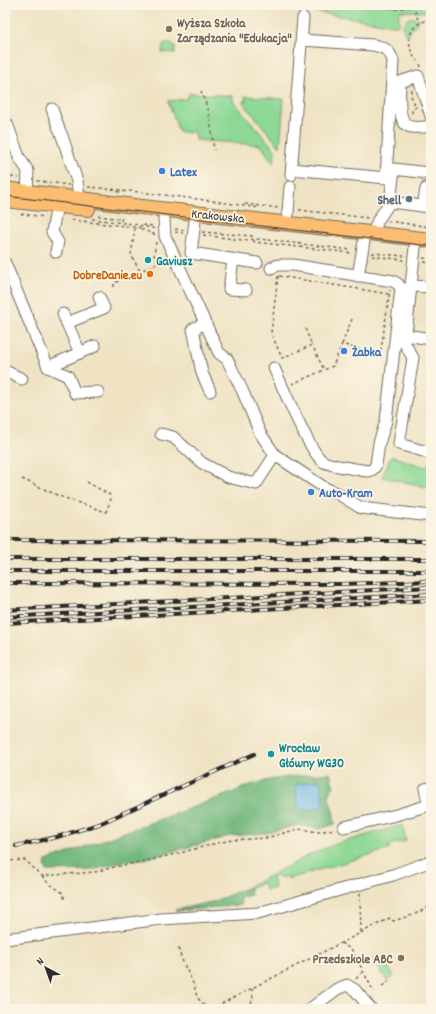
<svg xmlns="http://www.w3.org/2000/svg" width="436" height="1014" font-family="Dekko,sans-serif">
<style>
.green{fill:#8dd895;stroke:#5c8260}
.forest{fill:#72b87e;stroke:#4e7254}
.water{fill:#74baeb;stroke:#50728b}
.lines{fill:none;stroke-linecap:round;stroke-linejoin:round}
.minor-tunnel{stroke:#c8bea5;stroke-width:11;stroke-dasharray:11 5.5;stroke-linecap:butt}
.minor-casing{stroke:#706b61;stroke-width:13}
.major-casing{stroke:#706b61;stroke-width:16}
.path{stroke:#706b61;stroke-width:1.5;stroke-dasharray:3 3;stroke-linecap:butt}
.minor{stroke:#fff;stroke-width:11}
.major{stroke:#fcbd6f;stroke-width:14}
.tram{stroke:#2b2b2b;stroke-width:1}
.rail-casing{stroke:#2b2b2b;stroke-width:4}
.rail{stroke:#fcf5e5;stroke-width:2.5;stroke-dasharray:8;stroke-linecap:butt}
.education-dot{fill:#8d6e63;stroke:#fcf5e5;stroke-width:1.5}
.shop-dot{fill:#3f7fe0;stroke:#fcf5e5;stroke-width:1.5}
.service-dot{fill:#5c6f8a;stroke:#fcf5e5;stroke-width:1.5}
.culture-dot{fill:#0f9aa8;stroke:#fcf5e5;stroke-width:1.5}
.food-dot{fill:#e8710a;stroke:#fcf5e5;stroke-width:1.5}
.labels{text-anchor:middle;stroke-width:3.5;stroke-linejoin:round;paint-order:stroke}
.education-label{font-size:13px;font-weight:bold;fill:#785e54;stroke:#fcf5e5;text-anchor:start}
.shop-label{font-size:13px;font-weight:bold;fill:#366cbe;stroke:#fcf5e5;text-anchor:start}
.service-label{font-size:13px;font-weight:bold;fill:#4e5e75;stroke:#fcf5e5;text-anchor:end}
.street-label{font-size:13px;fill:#2b2b2b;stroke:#fcf5e5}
.culture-label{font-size:13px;font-weight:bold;fill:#0d838f;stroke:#fcf5e5;text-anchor:start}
.food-label{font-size:13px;font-weight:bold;fill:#c56008;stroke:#fcf5e5;text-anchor:end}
</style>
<rect width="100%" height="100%" fill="#fcf5e5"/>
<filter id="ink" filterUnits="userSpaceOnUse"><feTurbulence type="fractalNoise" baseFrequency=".025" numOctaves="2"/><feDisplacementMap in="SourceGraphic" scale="8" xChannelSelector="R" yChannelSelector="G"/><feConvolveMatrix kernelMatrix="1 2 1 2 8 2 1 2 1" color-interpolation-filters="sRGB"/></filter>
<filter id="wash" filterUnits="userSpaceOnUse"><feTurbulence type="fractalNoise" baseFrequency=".012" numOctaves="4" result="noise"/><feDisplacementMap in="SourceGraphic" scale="16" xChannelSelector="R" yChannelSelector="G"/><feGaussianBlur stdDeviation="0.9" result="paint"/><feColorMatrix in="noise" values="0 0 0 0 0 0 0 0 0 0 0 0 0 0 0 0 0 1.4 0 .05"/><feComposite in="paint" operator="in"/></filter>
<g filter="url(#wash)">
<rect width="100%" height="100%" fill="#efe3c4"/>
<g class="green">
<polygon points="277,5 431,5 431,12 399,11 399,26"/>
<path d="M410,18H416L418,22L411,30L408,37C401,31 401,22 410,18Z"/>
<polygon points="165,43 172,43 175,46 175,53 162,52 163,44"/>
<polygon points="190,93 233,96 233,101 275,150 274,162 273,163 261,145 195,140 194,132 179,132 168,101 186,99 188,95"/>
<polygon points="245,96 284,99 280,147 245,105 243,102 246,101"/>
<polygon points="391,456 425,467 431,461 431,488 382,477"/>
<polygon points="402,825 406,841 389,845 390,849 288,879 287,876 279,878 278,876 272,877 275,888 266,890 263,883 249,889 249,887 311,854 339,843"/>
<polygon points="380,955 394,976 387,981 373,959"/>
</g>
<g class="forest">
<path d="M330,773L334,787C325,795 330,801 333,811C334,815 334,819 335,824L320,829L298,825L267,833L230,836L144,859L127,860L93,870L47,871L45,865L46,861L234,792C263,777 298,776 330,773Z"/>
<polygon points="249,887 251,895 240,898 241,905 178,911 175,910 212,902"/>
</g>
<polygon class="water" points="319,780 324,802 322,806 312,810 299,810 295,785"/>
</g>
<g filter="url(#ink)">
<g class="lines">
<polyline class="minor-tunnel" points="426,189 428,173"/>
<defs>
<g id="minor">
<polyline points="52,109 59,129"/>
<path d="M431,116L418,76L400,82C400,94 396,126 412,127C418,128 425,127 431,126"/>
<polyline points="7,124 19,157 28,171 27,192"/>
<polyline points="61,133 77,181 79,198"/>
<path d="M292,169L386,178L393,61C390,50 384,47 373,45L302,40"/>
<polyline points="291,175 303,18"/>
<polyline points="390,202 394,169 428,173"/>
<polyline points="423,206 426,189"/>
<polyline points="164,218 165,236 219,353 227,359 243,392 260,433 275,455 325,488 337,493 361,508 431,516"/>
<polyline points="195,221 191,253 257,263"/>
<polyline points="287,223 290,187"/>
<polyline points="373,233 378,220 390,202 431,207"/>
<polyline points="415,247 405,344 413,358 399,444 430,453"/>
<polyline points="56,252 58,242 52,232 57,205"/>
<polyline points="233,260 229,289 246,290"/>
<polyline points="5,263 48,367 68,376 75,393 98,392"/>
<path d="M271,268L278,265H293L393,281L398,284L401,288L386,421L379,443L376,465C374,469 371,471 367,471C356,469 333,466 324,462C311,456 282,385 274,368"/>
<polyline points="358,276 364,241"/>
<polyline points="410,286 431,287"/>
<polyline points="63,314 80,353"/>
<polyline points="67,323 104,308 99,297"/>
<polyline points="205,323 193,329 202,373 210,391"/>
<polyline points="406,335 431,339"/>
<polyline points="48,367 95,346"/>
<polyline points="5,371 22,379"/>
<polyline points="161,434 173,437 202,463 228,477 256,484 275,455"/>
<polyline points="344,827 396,815 429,805 425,789 431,788"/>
<polyline points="5,939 161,919 258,913 393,875 431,861"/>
<polyline points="310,1009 337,989 347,985 355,990 371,1009"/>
</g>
<g id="major">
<polyline points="5,189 142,207 431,240"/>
<polyline points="5,200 88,209"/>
</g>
</defs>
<use href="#minor" class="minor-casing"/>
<use href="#major" class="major-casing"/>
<g class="path">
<path d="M384,5C393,12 404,8 414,5"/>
<polyline points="414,5 416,16 421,22"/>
<path d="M421,67C420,62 416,61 414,57C405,40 409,22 431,20"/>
<polyline points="412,90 411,96 416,107 412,109 412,115"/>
<polyline points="201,91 209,112 214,150"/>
<polyline points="5,176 19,178"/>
<polyline points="37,181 69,185"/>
<polyline points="88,187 121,190"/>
<polyline points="117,192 131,191 213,201 260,208"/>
<polyline points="245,204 279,208"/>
<polyline points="299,210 368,218"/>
<polyline points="21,214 45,217"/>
<polyline points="98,216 122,219"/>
<polyline points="92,219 133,224 156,229"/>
<polyline points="72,220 142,228"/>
<polyline points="121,221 122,217"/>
<polyline points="388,221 431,227"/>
<polyline points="143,225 155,226"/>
<polyline points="135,228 131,255 140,271"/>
<polyline points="141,229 156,235"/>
<polyline points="175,229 185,230"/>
<polyline points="175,232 183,233"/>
<polyline points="202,232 253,236 254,237"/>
<polyline points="203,235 242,240 260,239 352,250"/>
<polyline points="254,240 254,242 353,253"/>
<polyline points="156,242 154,255 159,263"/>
<polyline points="372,253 404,256"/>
<polyline points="372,256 404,260"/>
<polyline points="423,258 431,259"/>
<polyline points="424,262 431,263"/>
<polyline points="278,276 271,333 282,358 312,345 304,326"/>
<polyline points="279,276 389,294"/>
<polyline points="114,287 114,283 165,260"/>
<polyline points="342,344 352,319"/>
<polyline points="314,349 324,370"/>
<polyline points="292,384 333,366 342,344 380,356 390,290"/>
<polyline points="22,479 59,496 106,512 111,499 110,495 87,482"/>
<polyline points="5,861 25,860 42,876 95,872 114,867 145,861 184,852 217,843 232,840 266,838 298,829 319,832 334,829"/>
<polyline points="42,876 47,882 63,893 65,901"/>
<polyline points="360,893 361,933"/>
<polyline points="341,943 352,950 374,992"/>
<path d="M179,948C181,962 188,971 193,983C196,989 195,994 198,998C201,1003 206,1006 210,1009"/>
<polyline points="356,979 363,971"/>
<polyline points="382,986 392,979"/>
<polyline points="211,1009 390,918 393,921 413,915 431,906"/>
<polyline points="249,1009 253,998 252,988"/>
</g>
<use href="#minor" class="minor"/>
<use href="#major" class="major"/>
<polyline class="tram" points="5,196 431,246"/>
<defs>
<g id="rail">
<polyline points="5,540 431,541"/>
<polyline points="5,559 431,559"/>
<polyline points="5,571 431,571"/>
<polyline points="5,583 342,584 431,581"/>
<polyline points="5,610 431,587"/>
<polyline points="5,617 431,594"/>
<polyline points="5,623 431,600"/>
<polyline points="16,846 57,837 99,824 254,754"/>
</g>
</defs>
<use href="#rail" class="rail-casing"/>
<use href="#rail" class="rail"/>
</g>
</g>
<g class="education-dot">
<circle cx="169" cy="29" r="4"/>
<circle cx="401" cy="958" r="4"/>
</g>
<g class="shop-dot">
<circle cx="162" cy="171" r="4"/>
<circle cx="344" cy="351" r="4"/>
<circle cx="311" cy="492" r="4"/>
</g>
<circle class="service-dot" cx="409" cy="199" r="4"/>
<g class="culture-dot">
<circle cx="148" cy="260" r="4"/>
<circle cx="271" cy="754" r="4"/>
</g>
<circle class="food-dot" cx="150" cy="274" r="4"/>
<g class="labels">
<g class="education-label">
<text x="177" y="27">Wyższa Szkoła<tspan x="177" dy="15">Zarządzania "Edukacja"</tspan></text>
<text x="393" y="963" text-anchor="end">Przedszkole ABC</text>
</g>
<g class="shop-label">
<text x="170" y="176">Latex</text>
<text x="352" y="356">Żabka</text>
<text x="319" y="497">Auto-Kram</text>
</g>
<g class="service-label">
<text x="401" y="204">Shell</text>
</g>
<g class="street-label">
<text transform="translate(218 215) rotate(6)" y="5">Krakowska</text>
</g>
<g class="culture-label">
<text x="156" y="265">Gaviusz</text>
<text x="279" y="752">Wrocław<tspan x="279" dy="15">Główny WG30</tspan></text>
</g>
<g class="food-label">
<text x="142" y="279">DobreDanie.eu</text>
</g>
</g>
<rect width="436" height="1014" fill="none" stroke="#fcf5e5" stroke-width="20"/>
<g transform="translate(46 968) rotate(319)" stroke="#fcf5e5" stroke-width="3" paint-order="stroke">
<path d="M0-3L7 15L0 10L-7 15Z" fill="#2b2b2b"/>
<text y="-6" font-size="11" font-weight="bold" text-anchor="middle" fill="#2b2b2b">N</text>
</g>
</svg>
